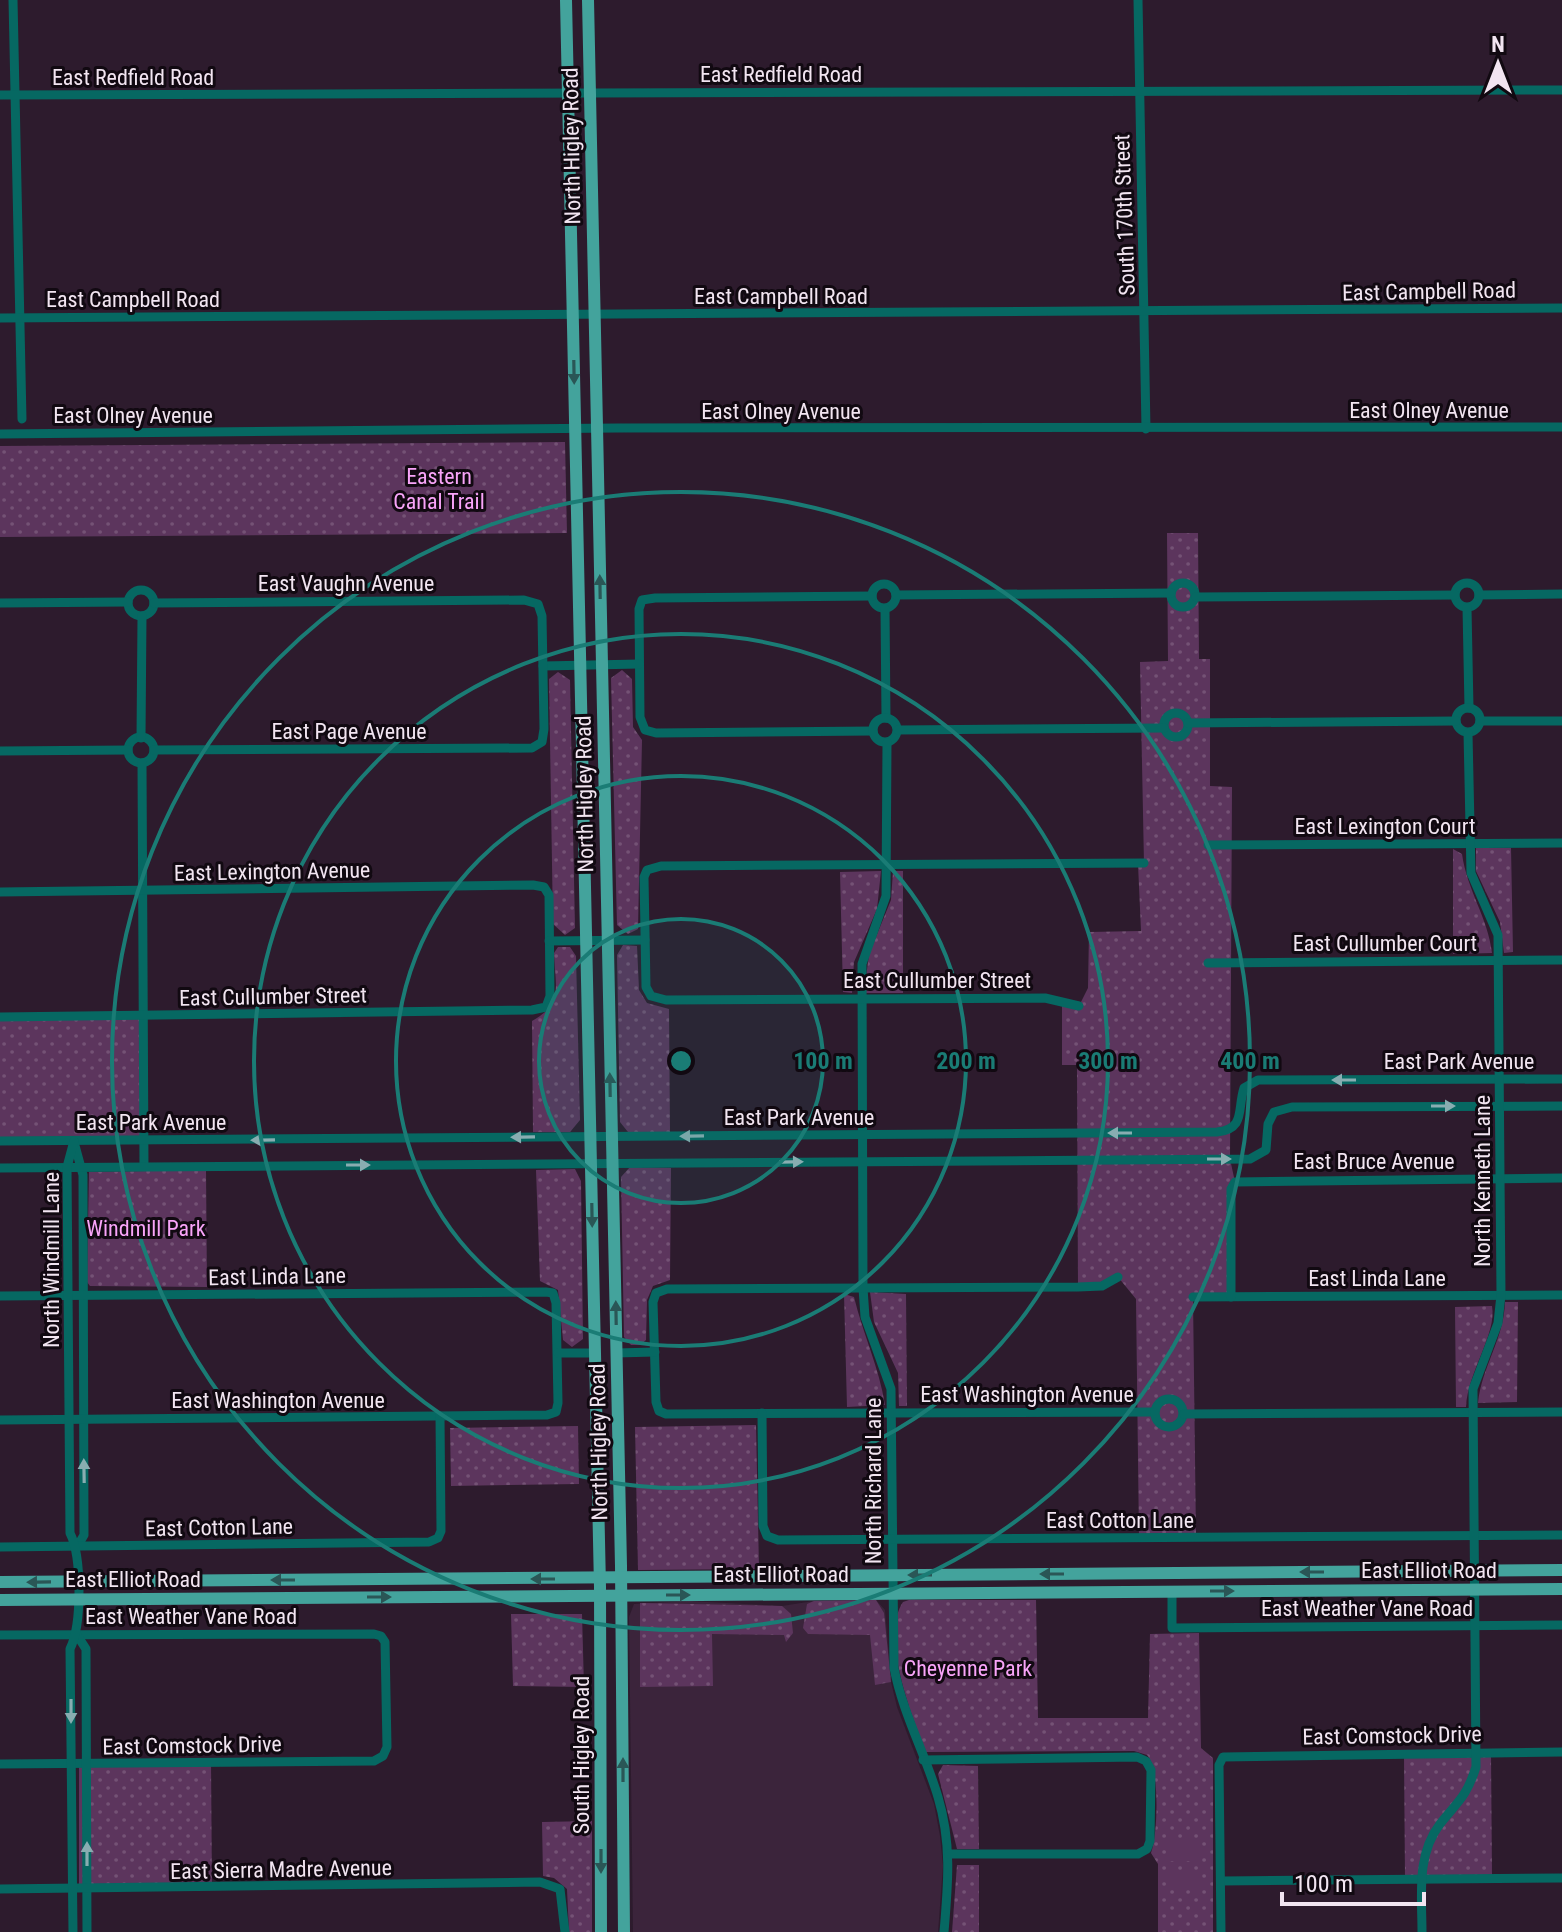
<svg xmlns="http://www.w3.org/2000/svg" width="1562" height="1932" font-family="'Roboto Condensed',sans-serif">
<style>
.built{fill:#3b243b}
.grass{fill:url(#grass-dots)}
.garden{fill:#5c355d}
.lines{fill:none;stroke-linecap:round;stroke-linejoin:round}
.minor{stroke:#066862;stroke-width:9}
.major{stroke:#43a39c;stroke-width:12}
.oneway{fill:#2a5656}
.oneway2{fill:#88adb1}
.ring{fill:none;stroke:#1a7c75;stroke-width:4}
.labels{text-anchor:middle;stroke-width:6;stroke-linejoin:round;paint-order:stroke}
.street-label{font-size:22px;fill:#f2e5f1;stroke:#110911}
.park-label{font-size:22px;fill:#f9a4f9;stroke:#110911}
.centre{fill:#1a7c75;stroke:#110911;stroke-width:4}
.ring-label{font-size:24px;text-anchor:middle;font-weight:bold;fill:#1a7c75;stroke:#110911;stroke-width:6;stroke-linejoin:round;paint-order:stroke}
</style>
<defs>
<pattern id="grass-dots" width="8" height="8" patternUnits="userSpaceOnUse" patternTransform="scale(2)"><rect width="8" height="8" fill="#5c355d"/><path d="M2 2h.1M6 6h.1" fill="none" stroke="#745275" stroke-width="1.8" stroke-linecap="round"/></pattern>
</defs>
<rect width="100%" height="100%" fill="#2d1b2d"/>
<polygon class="built" points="876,1600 885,1610 891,1682 897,1707 934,1804 940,1836 943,1866 938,1932 633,1932 629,1617 634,1604 689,1601 782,1606 814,1601"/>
<g class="grass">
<polygon points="565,442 567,533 0,537 0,446"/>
<polygon points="1167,533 1198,533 1199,659 1210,659 1210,786 1232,787 1230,1159 1235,1182 1231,1297 1193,1298 1196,1537 1139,1538 1136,1299 1118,1277 1102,1286 1078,1287 1077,1065 1062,1065 1062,1001 1079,1006 1088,988 1089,932 1141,931 1138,864 1144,863 1140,662 1168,661"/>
<polygon points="622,670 632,679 633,727 642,740 638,929 628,934 617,925 611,678"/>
<polygon points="558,672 570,680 575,928 565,935 553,924 549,679"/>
<polygon points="1476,848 1511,848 1513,952 1504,953 1500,922 1476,871"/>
<path d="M1453,849L1462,854C1467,890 1488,918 1492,953L1453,954Z"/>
<polygon points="881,871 877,909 854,962 852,993 843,992 840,872"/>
<polygon points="893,871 903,871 903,993 864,993 869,954 891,900"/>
<polygon points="623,945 637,946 639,990 647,1003 669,1009 670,1132 628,1132 620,1122 617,955"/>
<path d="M558,947H570L576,956L580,1120L570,1132H533L532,1021C564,1003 555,986 554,953Z"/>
<polygon points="144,1016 144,1141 0,1141 0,1018"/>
<polygon points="630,1167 671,1168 670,1280 653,1286 647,1300 646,1340 640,1345 631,1345 624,1337 621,1177"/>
<polygon points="575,1169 581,1181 583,1339 572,1347 563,1340 558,1290 540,1281 536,1170"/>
<polygon points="206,1170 207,1287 90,1286 87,1282 89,1172"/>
<polygon points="870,1292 906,1294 907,1406 899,1406 898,1373 874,1322"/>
<path d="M844,1294L854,1297C863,1334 879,1367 885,1405L847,1407Z"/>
<path d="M1505,1302H1518L1517,1402L1478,1403C1482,1366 1504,1339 1505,1302Z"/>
<path d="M1492,1306C1497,1334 1468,1371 1466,1407H1456L1455,1307Z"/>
<polygon points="756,1425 759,1569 638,1570 635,1427"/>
<polygon points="578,1426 579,1484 451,1486 450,1428"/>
<polygon points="876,1600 884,1613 891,1682 875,1685 870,1635 808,1634 803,1628 807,1604 814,1601"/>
<path d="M909,1600H1036L1038,1718H1148L1150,1634L1199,1633L1201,1748L1213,1758V1932H1158V1864L1151,1853C1158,1834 1160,1769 1147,1755L1134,1751L926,1752C912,1717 880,1636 903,1602Z"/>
<polygon points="640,1603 782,1606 791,1614 793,1633 786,1642 784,1635 712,1634 713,1686 640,1687"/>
<polygon points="511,1614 582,1614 584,1687 513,1686"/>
<polygon points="1491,1755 1492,1876 1405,1877 1404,1756"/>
<polygon points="211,1762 212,1889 79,1889 79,1764"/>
<polygon points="943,1765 978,1766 979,1849 957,1849 938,1774"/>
<polygon points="592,1821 592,1932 569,1932 567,1889 554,1878 543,1876 542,1822"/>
<polygon points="957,1865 979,1865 979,1932 952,1932"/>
</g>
<g class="garden">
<polygon points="1202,1838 1202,1861 1166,1861 1166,1838"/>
<rect x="1166" y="1871" width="36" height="19"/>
</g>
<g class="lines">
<g class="minor">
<polyline points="13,0 22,419"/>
<polyline points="1138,0 1146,429"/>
<polyline points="0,95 1562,90"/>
<polyline points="0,318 1562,308"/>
<polyline points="0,434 618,428 1562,427"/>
<circle cx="1183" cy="595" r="12"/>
<circle cx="1467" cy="595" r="12"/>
<circle cx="884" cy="596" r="12"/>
<circle cx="141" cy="603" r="13"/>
<polyline points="896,595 1171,593"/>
<polyline points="1479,595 1562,594"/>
<polyline points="872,596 655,598 642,600 639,609 640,717 645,730 656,733 873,731"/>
<polyline points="1196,597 1455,595"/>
<polyline points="0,603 128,602"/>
<polyline points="1467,608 1469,708"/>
<polyline points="885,609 886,718"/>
<polyline points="543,666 639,664"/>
<circle cx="1468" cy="720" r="12"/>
<circle cx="1176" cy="725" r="12"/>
<circle cx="885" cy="730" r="12"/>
<polyline points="1480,721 1562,721"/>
<polyline points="1188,723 1456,721"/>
<polyline points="898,730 1164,728"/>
<circle cx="141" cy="750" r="13"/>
<polyline points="141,738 142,616"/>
<path d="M887,743L886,896L862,964L863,1288L865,1317L891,1389L894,1668C903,1714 925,1753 938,1797C952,1843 948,1885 944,1932"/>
<polyline points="154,750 532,748 542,742 544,729 542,616 538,604 524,600 154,603"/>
<polyline points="0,751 128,750"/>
<polyline points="142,763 144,1166"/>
<polyline points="1208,845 1562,843"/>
<polyline points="0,892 533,885 544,887 549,895 550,996 546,1007 532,1010 0,1017"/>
<polyline points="549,941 645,940"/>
<polyline points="1208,963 1562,960"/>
<polyline points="1079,1006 1045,998 666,1000 651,996 646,987 644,877 647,870 661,866 1144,863"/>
<path d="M0,1141L1217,1132C1246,1129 1237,1109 1244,1088L1258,1080L1562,1079"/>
<polyline points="74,1142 83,1175 84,1535 77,1547"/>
<polyline points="0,1168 1250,1159 1266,1150 1268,1124 1274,1112 1292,1107 1562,1106"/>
<polyline points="1118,1277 1102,1286 1078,1287 667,1289 656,1293 653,1302 656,1402 659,1411 666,1414 1155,1412"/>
<polyline points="0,1296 546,1292 553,1293 556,1303 558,1403 556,1412 547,1415 0,1420"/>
<polyline points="1193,1297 1562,1295"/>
<polyline points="1231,1297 1231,1189 1235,1182 1562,1178"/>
<polyline points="558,1353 595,1353"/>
<polyline points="616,1353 655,1352"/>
<circle cx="1169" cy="1413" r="14"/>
<polyline points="762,1413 763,1526 767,1536 778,1540 1562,1535"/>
<polyline points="1184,1414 1562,1412"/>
<polyline points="0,1547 429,1542 438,1538 441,1531 440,1416"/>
<polyline points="1172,1592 1172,1628 1562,1625"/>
<polyline points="0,1635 374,1634 381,1636 385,1642 387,1747 383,1756 374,1761 0,1764"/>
<polyline points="77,1635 86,1649 87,1932"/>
<polyline points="923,1760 1137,1757 1146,1761 1151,1770 1150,1841 1147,1849 1138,1854 949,1854"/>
<polyline points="1221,1881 1562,1878"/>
<polyline points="0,1889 540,1882 560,1889 565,1932"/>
<path d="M73,1932L70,1649C82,1625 82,1557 70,1533L67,1167L74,1141"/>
<polyline points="1221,1932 1219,1765 1223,1757 1562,1752"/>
<path d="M1422,1932C1422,1896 1416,1855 1440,1824C1458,1801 1466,1798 1476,1767L1473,1389L1498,1323L1501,1295L1498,935L1471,873L1468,733"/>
</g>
<g class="major">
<polyline points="566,0 600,1587 601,1932"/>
<polyline points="588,0 621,1566 624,1932"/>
<polyline points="0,1582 1562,1570"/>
<polyline points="0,1600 1562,1589"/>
</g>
</g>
<defs><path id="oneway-solid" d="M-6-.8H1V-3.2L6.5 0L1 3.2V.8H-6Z" transform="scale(2)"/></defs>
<g class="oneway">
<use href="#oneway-solid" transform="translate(574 372) rotate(89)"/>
<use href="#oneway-solid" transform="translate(600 587) rotate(-91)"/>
<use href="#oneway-solid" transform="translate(610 1085) rotate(-91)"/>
<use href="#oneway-solid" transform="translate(592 1215) rotate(89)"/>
<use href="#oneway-solid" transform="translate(616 1313) rotate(-91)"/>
<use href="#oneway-solid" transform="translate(1312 1572) rotate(180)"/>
<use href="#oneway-solid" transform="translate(1052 1574) rotate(180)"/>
<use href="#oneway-solid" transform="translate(920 1575) rotate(180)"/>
<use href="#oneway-solid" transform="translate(543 1579) rotate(180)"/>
<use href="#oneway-solid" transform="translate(283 1580) rotate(180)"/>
<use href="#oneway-solid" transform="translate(39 1582) rotate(179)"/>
<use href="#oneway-solid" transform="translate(1222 1591)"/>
<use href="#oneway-solid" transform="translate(678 1595)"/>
<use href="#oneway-solid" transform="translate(379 1597)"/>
<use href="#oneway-solid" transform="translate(623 1770) rotate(-90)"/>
<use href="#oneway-solid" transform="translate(601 1861) rotate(90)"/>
</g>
<g class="oneway2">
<use href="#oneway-solid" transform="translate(1344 1080) rotate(180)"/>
<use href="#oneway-solid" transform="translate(1443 1106)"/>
<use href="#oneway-solid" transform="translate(1120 1133) rotate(180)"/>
<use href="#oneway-solid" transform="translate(692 1136) rotate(179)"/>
<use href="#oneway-solid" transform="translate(523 1137) rotate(179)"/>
<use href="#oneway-solid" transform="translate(263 1140) rotate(179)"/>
<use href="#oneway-solid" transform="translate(1219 1159)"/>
<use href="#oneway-solid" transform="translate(791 1162) rotate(-1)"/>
<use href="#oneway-solid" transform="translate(358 1165)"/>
<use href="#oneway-solid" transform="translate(84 1471) rotate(-91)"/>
<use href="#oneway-solid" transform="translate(71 1711) rotate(90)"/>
<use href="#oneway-solid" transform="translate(87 1854) rotate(-90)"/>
</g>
<circle cx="681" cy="1061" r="142" fill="#1a7c75" fill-opacity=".12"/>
<g class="ring">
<circle cx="681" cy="1061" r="142"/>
<circle cx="681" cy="1061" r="285"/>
<circle cx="681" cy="1061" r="427"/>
<circle cx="681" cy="1061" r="569"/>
</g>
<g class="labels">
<g class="street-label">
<text x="781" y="82">East Redfield Road</text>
<text x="133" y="85">East Redfield Road</text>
<text transform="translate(571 146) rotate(-91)" y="8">North Higley Road</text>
<text transform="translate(1124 215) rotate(-92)" y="8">South 170th Street</text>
<text transform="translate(1429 291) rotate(-1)" y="8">East Campbell Road</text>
<text x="781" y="304">East Campbell Road</text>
<text x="133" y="307">East Campbell Road</text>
<text x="1429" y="418">East Olney Avenue</text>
<text x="781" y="419">East Olney Avenue</text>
<text x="133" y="423">East Olney Avenue</text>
<text x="346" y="591">East Vaughn Avenue</text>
<text x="349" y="739">East Page Avenue</text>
<text transform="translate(584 794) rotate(-91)" y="8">North Higley Road</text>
<text x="1385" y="834">East Lexington Court</text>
<text transform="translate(272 871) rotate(-1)" y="8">East Lexington Avenue</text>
<text x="1385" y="951">East Cullumber Court</text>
<text x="937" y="988">East Cullumber Street</text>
<text transform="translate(273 996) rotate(-1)" y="8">East Cullumber Street</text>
<text x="1459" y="1069">East Park Avenue</text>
<text x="799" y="1125">East Park Avenue</text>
<text x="151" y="1130">East Park Avenue</text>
<text x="1374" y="1169">East Bruce Avenue</text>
<text transform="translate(1482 1181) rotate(-90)" y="8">North Kenneth Lane</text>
<text transform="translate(51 1260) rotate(-90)" y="8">North Windmill Lane</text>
<text transform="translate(277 1276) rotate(-1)" y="8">East Linda Lane</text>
<text x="1377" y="1286">East Linda Lane</text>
<text x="1027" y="1402">East Washington Avenue</text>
<text x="278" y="1408">East Washington Avenue</text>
<text transform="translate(598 1442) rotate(-91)" y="8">North Higley Road</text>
<text transform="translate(873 1481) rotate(-90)" y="8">North Richard Lane</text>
<text x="1120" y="1528">East Cotton Lane</text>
<text transform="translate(219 1527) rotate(-1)" y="8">East Cotton Lane</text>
<text x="1429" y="1578">East Elliot Road</text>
<text x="781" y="1582">East Elliot Road</text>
<text x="133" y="1587">East Elliot Road</text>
<text x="1367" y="1616">East Weather Vane Road</text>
<text x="191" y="1624">East Weather Vane Road</text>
<text transform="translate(1392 1735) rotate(-1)" y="8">East Comstock Drive</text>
<text transform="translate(192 1745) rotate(-1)" y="8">East Comstock Drive</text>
<text transform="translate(581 1755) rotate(-90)" y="8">South Higley Road</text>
<text transform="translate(281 1869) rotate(-1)" y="8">East Sierra Madre Avenue</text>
</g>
<g class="park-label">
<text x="439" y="484">Eastern<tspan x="439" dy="25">Canal Trail</tspan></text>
<text x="146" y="1236">Windmill Park</text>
<text x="968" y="1676">Cheyenne Park</text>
</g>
</g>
<circle cx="681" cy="1061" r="12" class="centre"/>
<g class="ring-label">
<text x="823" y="1069">100 m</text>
<text x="966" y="1069">200 m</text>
<text x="1108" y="1069">300 m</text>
<text x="1250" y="1069">400 m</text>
</g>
<g transform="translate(1498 64)" stroke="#110911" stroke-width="6" paint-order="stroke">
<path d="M0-6L14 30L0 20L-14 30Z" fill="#f2e5f1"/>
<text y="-12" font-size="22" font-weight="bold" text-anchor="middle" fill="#f2e5f1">N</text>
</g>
<path d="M1282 1892v12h142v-12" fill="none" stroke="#f2e5f1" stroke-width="4"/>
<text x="1294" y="1892" font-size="24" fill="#f2e5f1" stroke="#110911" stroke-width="6" paint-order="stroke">100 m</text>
</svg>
